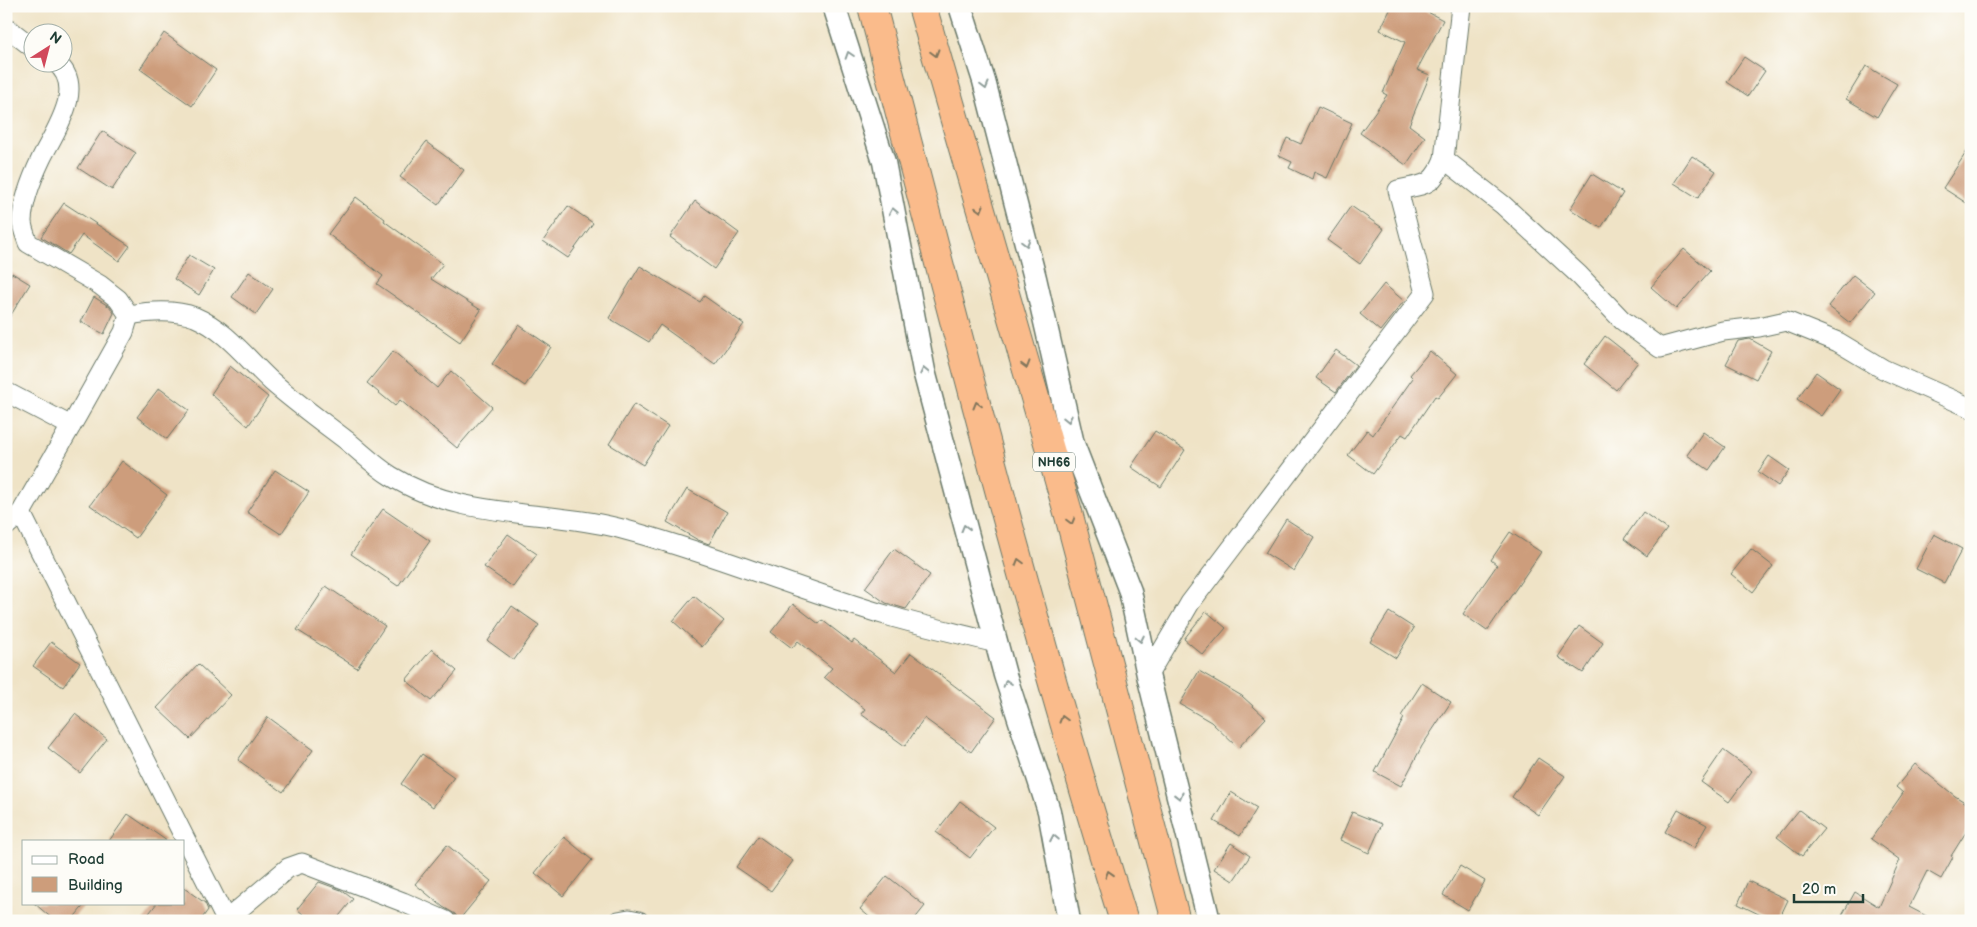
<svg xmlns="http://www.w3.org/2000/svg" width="1977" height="927" font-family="'Balsamiq Sans',sans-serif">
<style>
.building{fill:#cd9d7b}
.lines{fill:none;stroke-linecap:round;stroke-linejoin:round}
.minor-casing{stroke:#687767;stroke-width:21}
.tertiary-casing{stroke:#687767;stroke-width:25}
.trunk-casing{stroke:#687767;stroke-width:30}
.minor{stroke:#fff;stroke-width:19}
.tertiary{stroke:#fff;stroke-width:22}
.trunk{stroke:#fabb8b;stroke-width:28}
.oneway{stroke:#82765b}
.oneway2{stroke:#8f9e9a}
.labels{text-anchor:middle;stroke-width:4.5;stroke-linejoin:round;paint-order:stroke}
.shield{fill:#fdfcf7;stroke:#62766e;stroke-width:1}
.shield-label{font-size:12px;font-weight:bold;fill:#1f3d34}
</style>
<rect width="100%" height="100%" fill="#fdfcf7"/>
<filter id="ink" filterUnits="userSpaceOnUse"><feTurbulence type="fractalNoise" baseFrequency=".02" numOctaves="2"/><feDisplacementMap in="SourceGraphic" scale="10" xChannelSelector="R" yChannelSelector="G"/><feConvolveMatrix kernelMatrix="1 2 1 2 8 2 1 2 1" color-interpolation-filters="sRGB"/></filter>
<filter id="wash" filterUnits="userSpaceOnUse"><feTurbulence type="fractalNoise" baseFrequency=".0096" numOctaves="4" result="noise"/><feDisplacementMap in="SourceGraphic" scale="20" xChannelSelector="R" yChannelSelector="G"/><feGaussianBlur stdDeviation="1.12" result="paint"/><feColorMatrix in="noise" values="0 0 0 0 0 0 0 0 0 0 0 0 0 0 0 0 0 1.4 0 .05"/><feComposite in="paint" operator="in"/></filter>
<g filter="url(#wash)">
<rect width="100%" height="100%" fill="#efe3c6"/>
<g id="blocks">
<g class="building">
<polygon points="1392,6 1416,6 1443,20 1417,70 1430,75 1409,125 1425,137 1406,165 1360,133 1387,95 1383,93 1405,42 1380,30"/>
<polygon points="164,33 216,70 192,106 140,69"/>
<polygon points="1744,57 1765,71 1748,96 1727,82"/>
<polygon points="1866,66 1897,84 1877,117 1846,99"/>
<polygon points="1318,107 1352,123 1327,178 1314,172 1312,179 1289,168 1292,162 1279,156 1287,138 1301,144"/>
<polygon points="102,131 136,153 112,190 78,168"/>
<polygon points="426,142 464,170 438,205 400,177"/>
<polygon points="1971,145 1971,206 1943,188"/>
<polygon points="1692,156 1716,171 1698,198 1674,183"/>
<polygon points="1592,174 1623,193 1601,228 1570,209"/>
<polygon points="356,197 385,219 384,221 443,264 431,279 481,310 460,342 377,284 383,276 328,234"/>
<polygon points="695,201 739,233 714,269 670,237"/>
<polygon points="64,203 130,246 119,261 82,235 69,254 41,237"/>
<polygon points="568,206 593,223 568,258 543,241"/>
<polygon points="1351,206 1384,229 1360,264 1327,240"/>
<polygon points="1684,249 1710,271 1676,309 1651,287"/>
<polygon points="189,255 214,270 199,295 174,279"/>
<polygon points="640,266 700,302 704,296 744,324 715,364 660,325 649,342 609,318"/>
<polygon points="249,272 273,289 256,314 232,297"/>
<polygon points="12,273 30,284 6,323 6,283"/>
<polygon points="1853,275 1875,292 1850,323 1828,306"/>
<polygon points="1384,284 1404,301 1380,331 1360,314"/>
<polygon points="94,297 110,307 114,313 104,334 81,322"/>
<polygon points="519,325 551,347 525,386 492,364"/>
<polygon points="1605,336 1638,362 1616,390 1584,364"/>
<polygon points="1750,339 1771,351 1756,379 1726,364 1738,341"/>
<polygon points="1336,350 1356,365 1336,392 1316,378"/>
<polygon points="393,351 437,388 451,371 492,407 457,448 400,400 395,406 367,383"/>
<polygon points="1430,351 1457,374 1438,398 1435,396 1407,437 1402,434 1373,474 1348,455 1367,430 1373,435 1413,378 1410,375"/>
<polygon points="230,366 268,397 248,426 211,394"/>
<polygon points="1816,372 1840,389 1821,416 1797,399"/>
<polygon points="159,388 189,410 167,439 137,417"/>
<polygon points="634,404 668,426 643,465 609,444"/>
<polygon points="1155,431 1185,450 1161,487 1131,467"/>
<polygon points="1703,432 1725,447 1709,470 1687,455"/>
<polygon points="1769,456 1789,470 1778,486 1758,472"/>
<polygon points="122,461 167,495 136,538 90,505"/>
<polygon points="275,470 309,492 281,534 247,512"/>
<polygon points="687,489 727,512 709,544 698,540 667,522"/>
<polygon points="383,509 430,541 398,586 351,554"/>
<polygon points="1643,512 1667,529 1647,556 1624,539"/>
<polygon points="1286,519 1314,537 1294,571 1265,553"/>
<polygon points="1510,532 1541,552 1487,631 1463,614 1497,565 1491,560"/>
<polygon points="508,534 537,554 513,587 484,567"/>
<polygon points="1934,534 1962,549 1944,583 1916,569"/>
<polygon points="894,549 930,575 906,609 886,603 865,588"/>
<polygon points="1751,549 1773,566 1753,592 1731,574"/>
<polygon points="326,586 385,626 357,668 297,630"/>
<polygon points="694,596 724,621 702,647 673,621"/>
<polygon points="793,604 819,624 822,620 852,643 854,640 896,672 911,653 996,717 971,752 924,718 905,746 861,714 865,709 824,677 832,668 798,641 792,648 771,632"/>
<polygon points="512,606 539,625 514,660 488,641"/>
<polygon points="1206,611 1226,628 1203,655 1184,639"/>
<polygon points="1389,612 1414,628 1396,658 1370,642"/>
<polygon points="1579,626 1603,643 1583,673 1558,657"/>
<polygon points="51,642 80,663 63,687 33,666"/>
<polygon points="432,649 457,671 431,701 406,680"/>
<polygon points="198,664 231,695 190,739 157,708"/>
<polygon points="1199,671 1242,696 1266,718 1238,748 1211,722 1180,704"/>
<polygon points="1422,683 1451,702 1422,746 1401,786 1375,772 1404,718 1401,716"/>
<polygon points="75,714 107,739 80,773 48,748"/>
<polygon points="268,717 313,750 283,792 238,760"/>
<polygon points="1723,750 1752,771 1729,802 1701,782"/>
<polygon points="422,754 454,777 433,807 401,784"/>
<polygon points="1538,758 1565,776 1538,815 1512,797"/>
<polygon points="1915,764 1955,796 1971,806 1971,824 1951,856 1953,857 1941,879 1927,871 1909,907 1936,921 1839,921 1855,892 1879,907 1900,860 1871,839 1903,793 1896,787"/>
<polygon points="1231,792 1257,808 1240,836 1214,821"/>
<polygon points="960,801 994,827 970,858 936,832"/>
<polygon points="1678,809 1707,825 1694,848 1665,832"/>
<polygon points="1799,810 1824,829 1802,856 1777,837"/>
<polygon points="1352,812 1382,824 1369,853 1340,840"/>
<polygon points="128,814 167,841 109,841"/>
<polygon points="758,836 793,861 771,891 736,867"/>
<polygon points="564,837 592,860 563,896 535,873"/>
<polygon points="1231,843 1250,856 1233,881 1214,869"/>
<polygon points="447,845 491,881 459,920 455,914 443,907 415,884"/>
<polygon points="1460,866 1485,881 1468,910 1443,895"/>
<polygon points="887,876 925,906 913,921 874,921 860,909"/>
<polygon points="1748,881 1788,900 1778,921 1773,921 1738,904"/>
<polygon points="319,882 341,890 353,899 335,921 311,921 297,909"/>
<polygon points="184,888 205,903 208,910 200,921 143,921 157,903 184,903"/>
<polygon points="34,903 86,903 71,921 55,921"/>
</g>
</g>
</g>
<g filter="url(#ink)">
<use href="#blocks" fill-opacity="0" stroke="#687767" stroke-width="1"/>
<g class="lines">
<defs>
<g id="minor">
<polyline points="1461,6 1444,159 1503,205 1579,275 1622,320 1660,348 1723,331 1759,327 1786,321 1838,342 1883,369 1971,408"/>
<polyline points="6,27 32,47"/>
<path d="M129,315C151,311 174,309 195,317C226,330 247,359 271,381C295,402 321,421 346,440C361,452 375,466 391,476C461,520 546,509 622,529C713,553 799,590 889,616C924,626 961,634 996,643"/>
<polyline points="6,392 71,426"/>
<polyline points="21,513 226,920"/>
<path d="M6,526L21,513L78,414L124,332L129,315L118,299L100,285L28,243C26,237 22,228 22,221C23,200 32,178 41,159C54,132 88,86 55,62"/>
<path d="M1148,675L1190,603L1425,293L1398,190C1426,184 1432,187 1444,159"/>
<polyline points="225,921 288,868 302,863 403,902 446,921"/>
<polyline points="618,921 629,919 639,921"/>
</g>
<g id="tertiary">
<polyline points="834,6 884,162 924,371 1005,675 1049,811 1069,921"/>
<polyline points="960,6 984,81 1035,278 1073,444 1130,591 1148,675 1209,921"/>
</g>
<g id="trunk">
<path d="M872,6C952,312 1029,619 1124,921"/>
<polyline points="922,6 1068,512 1176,921"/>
</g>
</defs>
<use href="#minor" class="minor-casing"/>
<use href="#tertiary" class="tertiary-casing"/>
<use href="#trunk" class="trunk-casing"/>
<use href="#minor" class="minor"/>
<use href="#tertiary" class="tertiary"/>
<use href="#trunk" class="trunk"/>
</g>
<defs><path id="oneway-chevron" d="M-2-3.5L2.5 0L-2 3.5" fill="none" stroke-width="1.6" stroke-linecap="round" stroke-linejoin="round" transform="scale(1.25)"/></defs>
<g class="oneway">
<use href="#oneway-chevron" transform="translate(935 53) rotate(74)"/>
<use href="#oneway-chevron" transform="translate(980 209) rotate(74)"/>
<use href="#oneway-chevron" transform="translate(1026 365) rotate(74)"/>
<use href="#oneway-chevron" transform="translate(977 405) rotate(-105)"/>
<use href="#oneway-chevron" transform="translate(1071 521) rotate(75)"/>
<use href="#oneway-chevron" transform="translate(1019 562) rotate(-106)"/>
<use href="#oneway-chevron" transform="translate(1063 719) rotate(-106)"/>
<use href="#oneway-chevron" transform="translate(1109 874) rotate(-107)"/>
</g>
<g class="oneway2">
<use href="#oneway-chevron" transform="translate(849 55) rotate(-108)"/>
<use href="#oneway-chevron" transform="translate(985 86) rotate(75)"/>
<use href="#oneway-chevron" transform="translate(893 211) rotate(-101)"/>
<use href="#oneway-chevron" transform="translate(1026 243) rotate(75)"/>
<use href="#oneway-chevron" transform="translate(924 371) rotate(-103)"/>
<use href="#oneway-chevron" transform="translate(1068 419) rotate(77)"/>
<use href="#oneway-chevron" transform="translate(965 528) rotate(-105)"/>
<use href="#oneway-chevron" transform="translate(1140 639) rotate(78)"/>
<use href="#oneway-chevron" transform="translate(1007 683) rotate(-108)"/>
<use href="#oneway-chevron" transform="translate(1179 796) rotate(76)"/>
<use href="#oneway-chevron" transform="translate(1054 838) rotate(-101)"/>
</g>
</g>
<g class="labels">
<rect class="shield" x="1033" y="452.5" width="42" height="19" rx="4"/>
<g class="shield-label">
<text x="1054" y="466">NH66</text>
</g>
</g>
<rect width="1977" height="927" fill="none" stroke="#fdfcf7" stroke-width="25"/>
<rect x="22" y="840" width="162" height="65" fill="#fdfcf7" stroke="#a4b0a9"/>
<rect x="32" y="856" width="25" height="8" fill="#ffffff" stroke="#a4b0a9"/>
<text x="68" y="864" font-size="15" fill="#1f3d34">Road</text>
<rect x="32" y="877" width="25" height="15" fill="#cd9d7b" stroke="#a4b0a9"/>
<text x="68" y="890" font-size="15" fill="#1f3d34">Building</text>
<g transform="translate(48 48) rotate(36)"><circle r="24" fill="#fdfcf7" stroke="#a4b0a9"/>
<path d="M0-4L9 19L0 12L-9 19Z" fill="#d1495b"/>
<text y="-8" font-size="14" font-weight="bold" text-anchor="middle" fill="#1f3d34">N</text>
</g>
<path d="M1794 894v8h69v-8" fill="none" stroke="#1f3d34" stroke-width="2.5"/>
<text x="1802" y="894" font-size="15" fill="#1f3d34" stroke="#fdfcf7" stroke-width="4" paint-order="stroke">20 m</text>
</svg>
